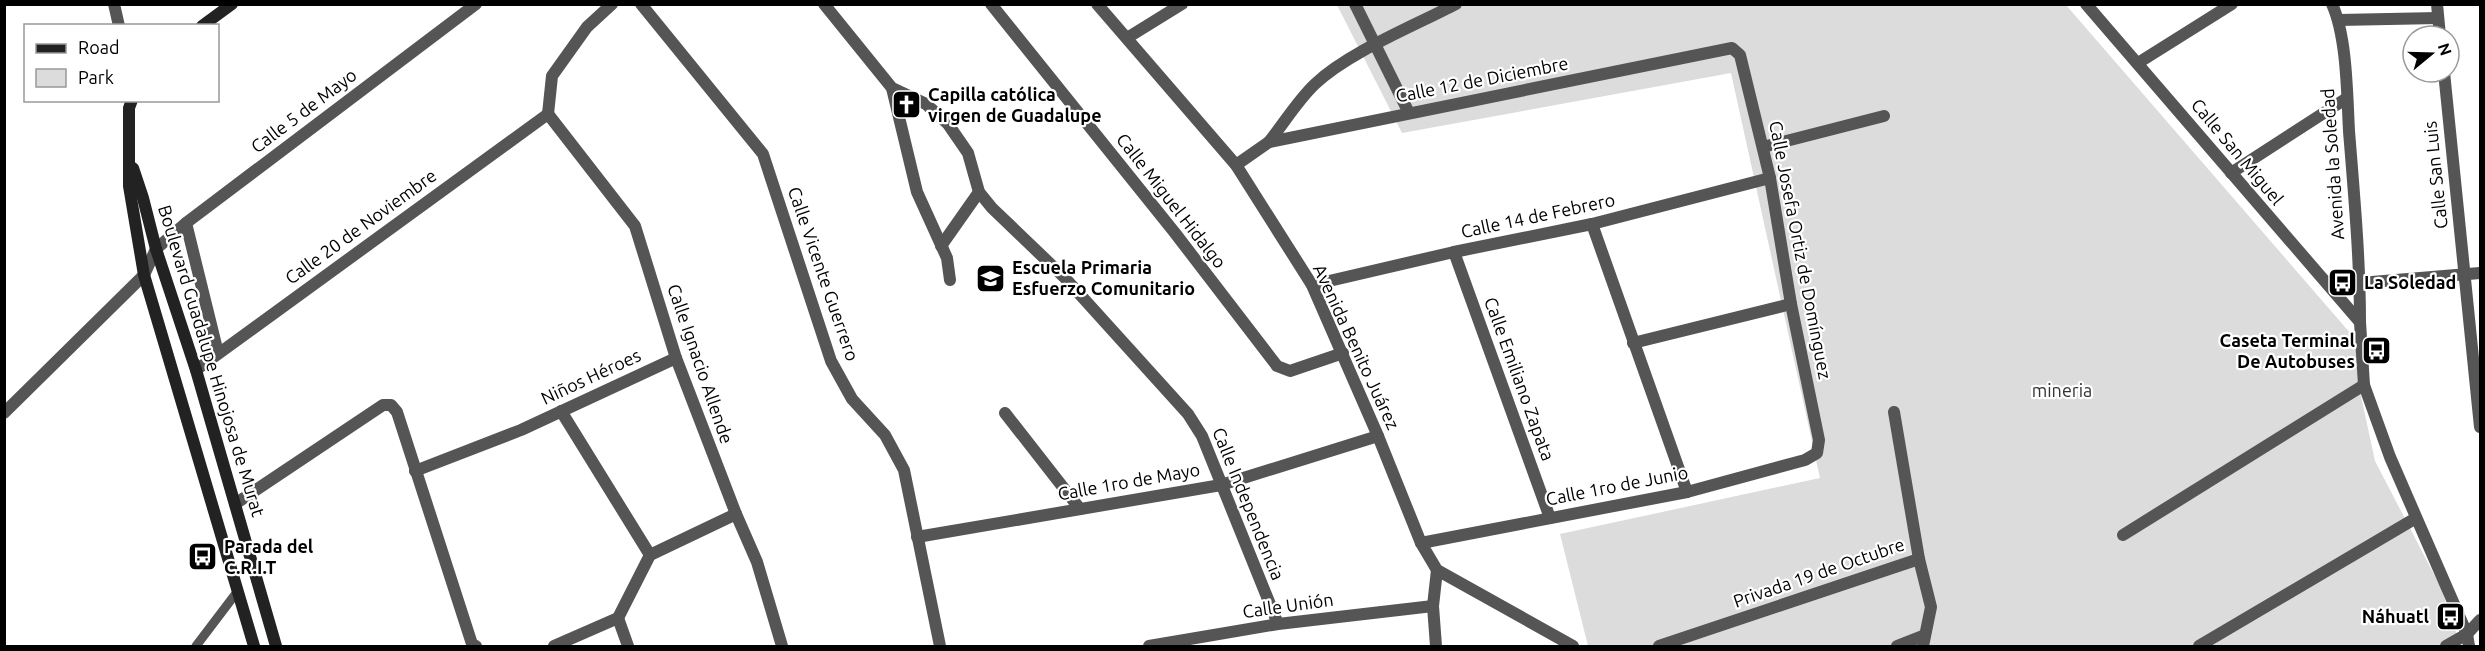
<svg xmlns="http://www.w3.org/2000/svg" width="2485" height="651" font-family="Ubuntu,sans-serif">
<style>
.green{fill:#dcdcdc}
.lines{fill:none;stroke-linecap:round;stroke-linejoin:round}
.service{stroke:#555;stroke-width:9}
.minor{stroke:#555;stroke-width:12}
.tertiary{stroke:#555;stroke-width:12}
.secondary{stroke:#222;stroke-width:12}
.labels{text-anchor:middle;stroke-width:4.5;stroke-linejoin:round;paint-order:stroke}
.street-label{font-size:18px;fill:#000;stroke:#fff}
.poi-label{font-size:18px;font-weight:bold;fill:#000;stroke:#fff;text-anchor:start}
.park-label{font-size:18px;fill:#333;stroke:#fff}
</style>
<rect width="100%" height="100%" fill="#fff"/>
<polygon class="green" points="1337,5 2066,5 2358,342 2359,387 2375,461 2440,586 2461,646 1588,646 1560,534 1820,478 1731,73 1402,133"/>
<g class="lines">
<polyline class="service" points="196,646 237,592"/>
<g class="minor">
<polyline points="114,4 119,26"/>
<polyline points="641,4 763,154 831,361 852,399 885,435 904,470 940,646"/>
<polyline points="824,4 892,88 926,104 948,124 968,153 979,192 992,208 1065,278 1188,414 1202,436 1278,624"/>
<polyline points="991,4 1175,233 1277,366 1290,371 1343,353"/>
<polyline points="1355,4 1409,113"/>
<polyline points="2086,4 2360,322 2364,385 2390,457 2467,634 2469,646"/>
<polyline points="2437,4 2440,36"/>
<polyline points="2339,20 2438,18"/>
<polyline points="1127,38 1182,4"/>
<polyline points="2138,63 2232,4"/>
<polyline points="2444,72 2480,427"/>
<polyline points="892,88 917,192 947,258 950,280"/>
<polyline points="548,114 635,226 676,358 736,514 757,562 782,646"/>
<polyline points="548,114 552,76 587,27 612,4"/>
<path d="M1269,142C1284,123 1298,100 1315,84C1349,52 1414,26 1456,4"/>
<polyline points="1763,147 1884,116"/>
<polyline points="1236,165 1269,142 1732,48 1740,55 1770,178 1791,304 1819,440 1817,453 1805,460 1687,492 1421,543"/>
<polyline points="2231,173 2347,98"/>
<polyline points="186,223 218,353"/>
<polyline points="1592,224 1687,492"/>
<polyline points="941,246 979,192"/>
<polyline points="1454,252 1550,518"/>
<polyline points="1312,285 1454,252 1592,224 1770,178"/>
<polyline points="1633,343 1791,304"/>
<polyline points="196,370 548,114"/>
<polyline points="561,411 650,555"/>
<polyline points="1894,412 1919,559 1931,607 1923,646"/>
<polyline points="4,413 144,275 156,249 186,223 476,4"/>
<polyline points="1005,413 1080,509"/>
<polyline points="415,471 521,430 676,358"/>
<polyline points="235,504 383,405 391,405 397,412 472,644 476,646"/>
<polyline points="2123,535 2364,385"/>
<polyline points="917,537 1221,485 1378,436"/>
<polyline points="618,618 628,646"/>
<polyline points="554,646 618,618 650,555 736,514"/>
<polyline points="1149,646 1278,624 1433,606"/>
<polyline points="1436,646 1433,606 1437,570"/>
<polyline points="1659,646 1919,559"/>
<polyline points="1897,646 1925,635"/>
<polyline points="2199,646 2416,518"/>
<polyline points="2446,646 2467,634 2480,620"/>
</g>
<g class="tertiary">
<polyline points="1097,4 1236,165 1312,285 1378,436 1421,543 1437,570 1573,646"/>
<path d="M2332,4C2347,37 2347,94 2349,131C2354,194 2360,258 2360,322"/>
<polyline points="2360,283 2480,273"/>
</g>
<g class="secondary">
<polyline points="202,26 232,4"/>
<polyline points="132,100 129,108 129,186 144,275 254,646"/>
<polyline points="133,168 143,198 156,249 196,370 276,646"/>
</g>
</g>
<defs>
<symbol id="church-square" viewBox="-11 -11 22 22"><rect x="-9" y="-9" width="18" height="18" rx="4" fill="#000" stroke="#fff"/><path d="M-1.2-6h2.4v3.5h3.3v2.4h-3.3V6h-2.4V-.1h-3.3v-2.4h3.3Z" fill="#fff"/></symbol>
<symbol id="school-square" viewBox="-11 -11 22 22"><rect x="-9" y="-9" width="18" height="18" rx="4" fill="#000" stroke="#fff"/><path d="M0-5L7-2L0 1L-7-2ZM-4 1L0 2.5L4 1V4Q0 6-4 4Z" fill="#fff"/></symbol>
<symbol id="bus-square" viewBox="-11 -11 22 22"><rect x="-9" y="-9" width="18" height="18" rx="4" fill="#000" stroke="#fff"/><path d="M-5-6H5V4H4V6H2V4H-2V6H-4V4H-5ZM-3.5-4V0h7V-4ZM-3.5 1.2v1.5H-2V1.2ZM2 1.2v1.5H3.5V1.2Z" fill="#fff"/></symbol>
</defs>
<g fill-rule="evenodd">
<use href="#church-square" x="890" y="88" width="33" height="33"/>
<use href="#school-square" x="974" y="262" width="33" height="33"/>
<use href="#bus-square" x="2326" y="266" width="33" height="33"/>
<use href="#bus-square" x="2360" y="334" width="33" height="33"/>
<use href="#bus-square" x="186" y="540" width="33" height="33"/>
<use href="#bus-square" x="2434" y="600" width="33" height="33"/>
</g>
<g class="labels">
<g class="street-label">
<text transform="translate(1482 80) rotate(-11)" y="6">Calle 12 de Diciembre</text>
<text transform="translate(304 111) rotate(-37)" y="6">Calle 5 de Mayo</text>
<text transform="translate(2237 152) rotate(50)" y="6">Calle San Miguel</text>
<text transform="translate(2333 164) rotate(-94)" y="6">Avenida la Soledad</text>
<text transform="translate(2436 175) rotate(-96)" y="6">Calle San Luis</text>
<text transform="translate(1171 201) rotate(52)" y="6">Calle Miguel Hidalgo</text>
<text transform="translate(1538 216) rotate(-12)" y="6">Calle 14 de Febrero</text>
<text transform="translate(361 227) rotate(-36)" y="6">Calle 20 de Noviembre</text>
<text transform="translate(1800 250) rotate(79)" y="6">Calle Josefa Ortiz de Domínguez</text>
<text transform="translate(823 274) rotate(71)" y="6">Calle Vicente Guerrero</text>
<text transform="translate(1356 347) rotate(65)" y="6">Avenida Benito Juárez</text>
<text transform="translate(211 361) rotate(73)" y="6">Boulevard Guadalupe Hinojosa de Murat</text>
<text transform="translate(700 364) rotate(71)" y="6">Calle Ignacio Allende</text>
<text transform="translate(591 377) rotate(-25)" y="6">Niños Héroes</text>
<text transform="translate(1519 379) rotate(70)" y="6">Calle Emiliano Zapata</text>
<text transform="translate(1129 482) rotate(-10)" y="6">Calle 1ro de Mayo</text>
<text transform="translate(1617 486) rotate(-11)" y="6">Calle 1ro de Junio</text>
<text transform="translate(1248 504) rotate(68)" y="6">Calle Independencia</text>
<text transform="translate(1819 573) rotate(-19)" y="6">Privada 19 de Octubre</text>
<text transform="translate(1288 606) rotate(-8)" y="6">Calle Unión</text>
</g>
<g class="poi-label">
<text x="928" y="101">Capilla católica<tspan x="928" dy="21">virgen de Guadalupe</tspan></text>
<text x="1012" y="274">Escuela Primaria<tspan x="1012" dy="21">Esfuerzo Comunitario</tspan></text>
<text x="2364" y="289">La Soledad</text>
<text x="2355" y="347" text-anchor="end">Caseta Terminal<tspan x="2355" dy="21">De Autobuses</tspan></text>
<text x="224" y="553">Parada del<tspan x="224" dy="21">C.R.I.T</tspan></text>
<text x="2429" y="623" text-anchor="end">Náhuatl</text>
</g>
<g class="park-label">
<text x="2062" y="397">mineria</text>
</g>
</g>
<rect width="2485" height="651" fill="none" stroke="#000000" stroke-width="12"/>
<rect x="24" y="24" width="195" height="78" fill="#ffffff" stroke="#999999" stroke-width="1.5"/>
<rect x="36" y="44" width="30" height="9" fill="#222222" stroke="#999999" stroke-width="1.5"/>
<text x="78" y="54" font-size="18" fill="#000000">Road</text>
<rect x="36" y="69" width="30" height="18" fill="#dcdcdc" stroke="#999999" stroke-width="1.5"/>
<text x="78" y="84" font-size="18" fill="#000000">Park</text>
<g transform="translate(2431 54) rotate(71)"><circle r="28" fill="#ffffff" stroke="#999999" stroke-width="1.5"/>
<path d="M0-4.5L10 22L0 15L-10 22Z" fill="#000000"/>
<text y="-9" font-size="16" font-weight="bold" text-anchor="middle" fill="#000000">N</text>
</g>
</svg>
